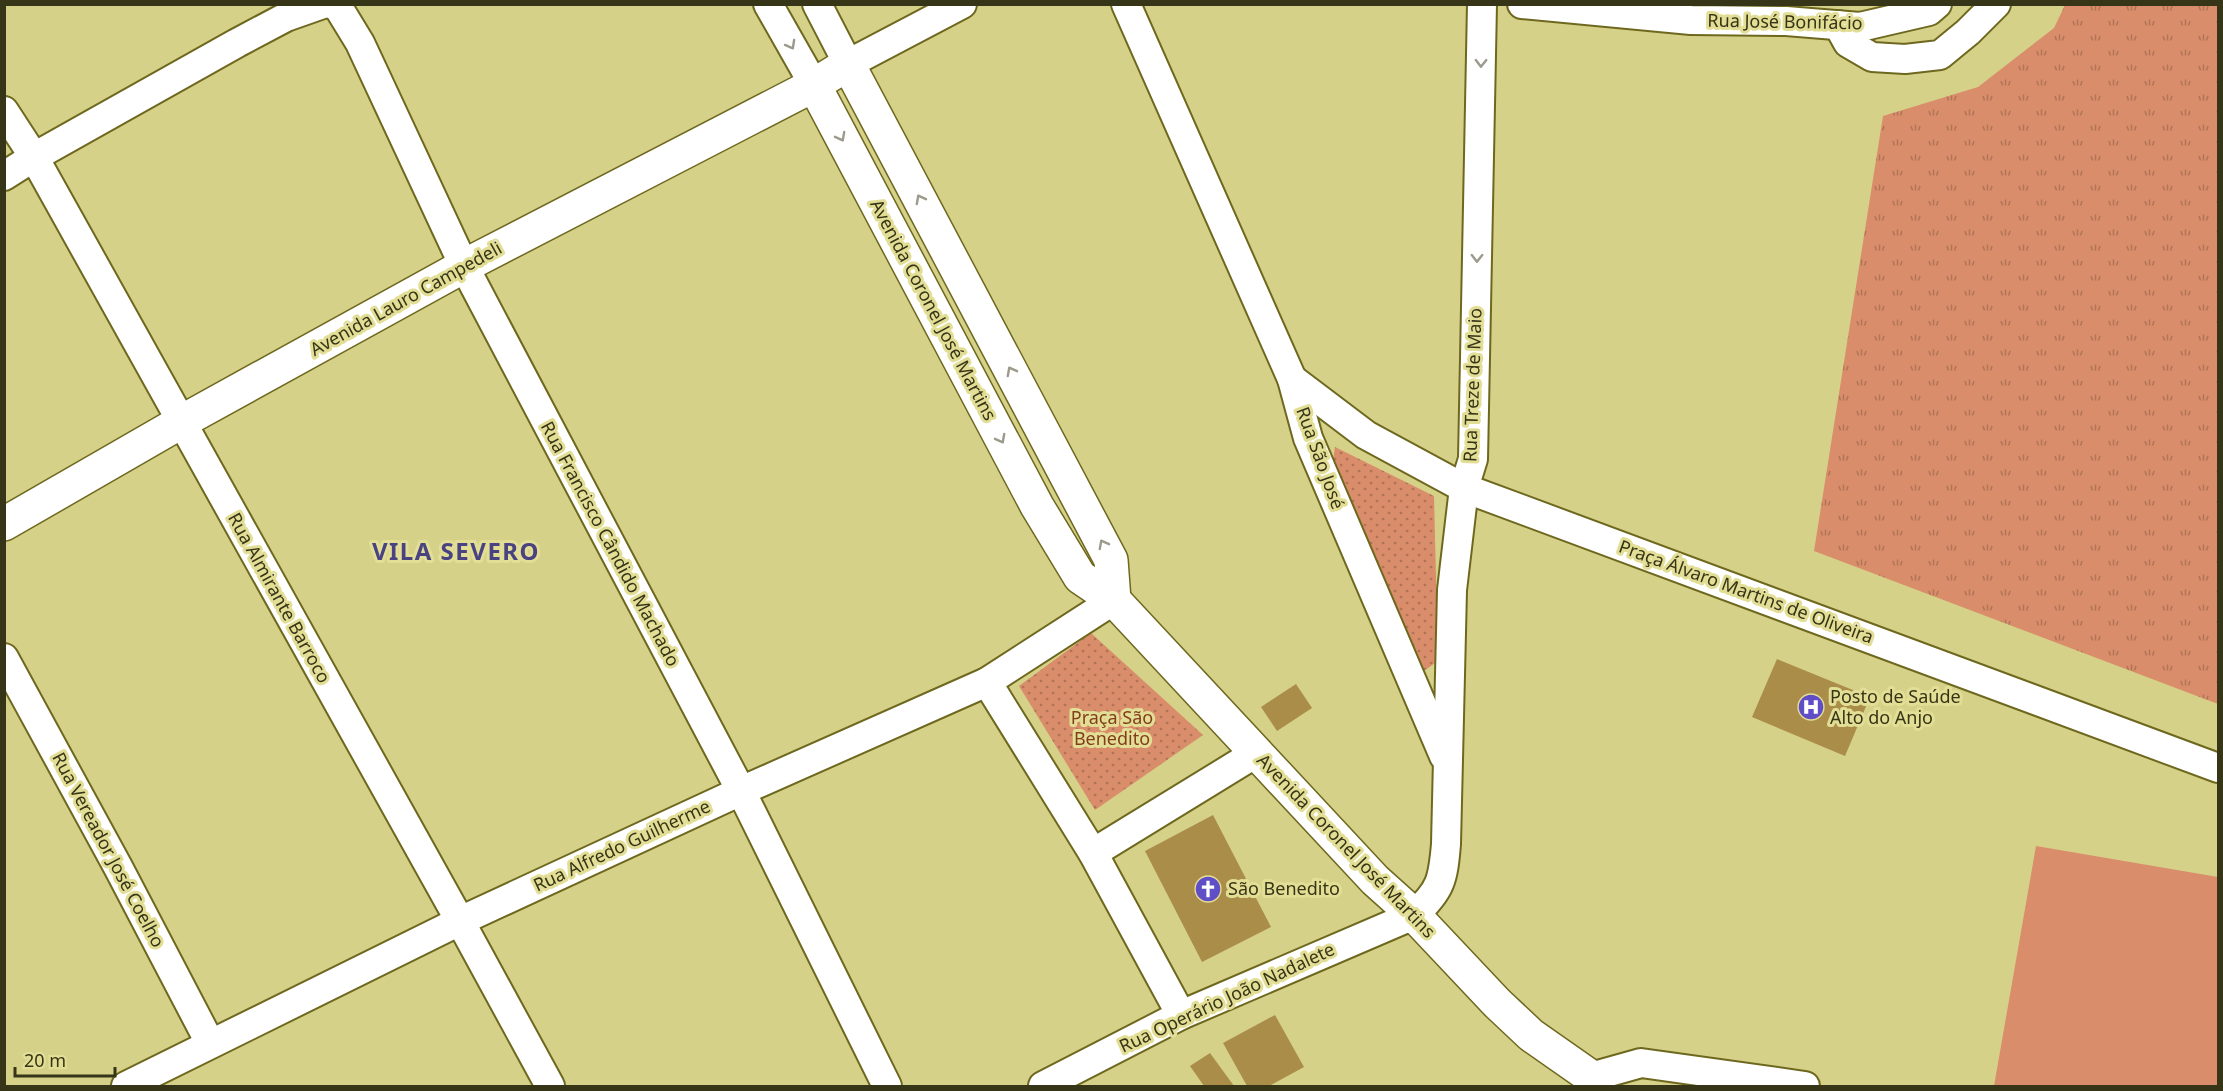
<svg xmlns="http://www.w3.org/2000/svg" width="2223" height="1091" font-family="'Noto Sans',sans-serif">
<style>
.grass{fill:url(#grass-tufts)}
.park{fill:url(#park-dots)}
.pitch{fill:#d98d6a}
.building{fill:#ab8d4a}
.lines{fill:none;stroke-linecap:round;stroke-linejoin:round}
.minor-casing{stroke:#6e681f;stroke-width:32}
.tertiary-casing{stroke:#6e681f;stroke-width:36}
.minor{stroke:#fff;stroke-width:28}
.tertiary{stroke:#fff;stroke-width:33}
.oneway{stroke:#9b9a8b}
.labels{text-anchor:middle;stroke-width:6;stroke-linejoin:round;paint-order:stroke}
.street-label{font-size:18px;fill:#373517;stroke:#e3de95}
.poi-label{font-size:18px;fill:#373517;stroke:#e3de95;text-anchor:start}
.park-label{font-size:18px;fill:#813e1c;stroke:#e3de95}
.district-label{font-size:24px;font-weight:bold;letter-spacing:1.5px;fill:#494481;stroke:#e3de95}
</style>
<defs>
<pattern id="grass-tufts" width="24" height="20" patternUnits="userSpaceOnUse" patternTransform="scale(1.5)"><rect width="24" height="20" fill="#d98d6a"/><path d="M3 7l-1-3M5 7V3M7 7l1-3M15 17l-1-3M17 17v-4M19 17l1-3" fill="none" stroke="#b17456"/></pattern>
<pattern id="park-dots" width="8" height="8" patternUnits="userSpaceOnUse" patternTransform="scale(1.5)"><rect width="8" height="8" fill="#d98d6a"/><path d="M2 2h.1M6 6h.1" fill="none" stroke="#b17456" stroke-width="1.8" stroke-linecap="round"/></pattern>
</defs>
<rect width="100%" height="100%" fill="#d6d188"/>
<polygon class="grass" points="2065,5 2218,5 2218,704 1814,551 1883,116 1978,87 2054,28"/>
<g class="park">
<polygon points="1335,447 1434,496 1438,661 1418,675 1332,468"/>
<polygon points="1091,633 1203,735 1095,810 1019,686"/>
</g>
<polygon class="pitch" points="2036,846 2218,877 2218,1086 1994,1086"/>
<g class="building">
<polygon points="1777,659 1870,697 1845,756 1752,717"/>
<polygon points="1296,684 1312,708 1277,731 1261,707"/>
<polygon points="1213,815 1271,927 1202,962 1145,851"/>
<polygon points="1275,1015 1304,1067 1269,1086 1247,1086 1223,1043"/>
<polygon points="1210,1053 1234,1086 1204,1086 1190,1066"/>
</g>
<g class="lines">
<defs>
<g id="minor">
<polyline points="331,4 338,7 360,43 464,266 741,791 887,1086"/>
<polyline points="768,4 814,85"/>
<polyline points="817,4 848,64 962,4"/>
<polyline points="1126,4 1292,379 1308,438 1444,756"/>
<polyline points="1522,4 1691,20 1786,21 1860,27 1929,11 1937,4"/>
<polyline points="1838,25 1848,43 1872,57 1905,59 1940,55 1968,32 1996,4"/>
<polyline points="4,111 34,157 460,921 550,1086"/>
<polyline points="4,176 34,157 237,43 286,17 323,4"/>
<polyline points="1292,379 1366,435 1464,488 2218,768"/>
<polyline points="4,658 118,867 210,1043"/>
<polyline points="987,682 1093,853 1181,1015"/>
<polyline points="1093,853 1256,753"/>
<polyline points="126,1086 460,921 741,791 987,682 1114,600"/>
<path d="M1043,1086L1181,1015L1414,915C1441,890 1443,880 1446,844L1452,590L1464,488L1473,459L1482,4"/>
<polyline points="1600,1086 1591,1077 1641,1063 1805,1086"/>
</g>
<g id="tertiary">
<polyline points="814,85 1037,506 1080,577 1114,600 1375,880 1414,915 1497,1003 1531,1035 1591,1077"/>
<polyline points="4,524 181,422 464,266 814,85 848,64 1111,560 1114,600"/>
</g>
</defs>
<use href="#minor" class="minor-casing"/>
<use href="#tertiary" class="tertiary-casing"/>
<use href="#minor" class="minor"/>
<use href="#tertiary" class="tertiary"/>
</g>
<defs><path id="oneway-chevron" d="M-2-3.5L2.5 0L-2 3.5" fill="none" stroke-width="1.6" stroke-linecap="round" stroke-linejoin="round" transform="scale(1.5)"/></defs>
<g class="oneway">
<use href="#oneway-chevron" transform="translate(791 45) rotate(61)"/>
<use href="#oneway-chevron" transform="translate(1481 63) rotate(91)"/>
<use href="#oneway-chevron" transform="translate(841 137) rotate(62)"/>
<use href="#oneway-chevron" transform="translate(920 199) rotate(-118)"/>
<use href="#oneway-chevron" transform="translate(1477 258) rotate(91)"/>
<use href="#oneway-chevron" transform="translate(1011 371) rotate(-118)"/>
<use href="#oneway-chevron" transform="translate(1001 439) rotate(62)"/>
<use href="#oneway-chevron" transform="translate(1103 544) rotate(-118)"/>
</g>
<defs>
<symbol id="hospital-disc" viewBox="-11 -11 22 22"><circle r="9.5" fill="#604ec6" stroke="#e3de95"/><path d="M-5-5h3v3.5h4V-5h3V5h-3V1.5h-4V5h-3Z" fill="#fff"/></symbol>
<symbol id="church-disc" viewBox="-11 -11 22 22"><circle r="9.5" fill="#604ec6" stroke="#e3de95"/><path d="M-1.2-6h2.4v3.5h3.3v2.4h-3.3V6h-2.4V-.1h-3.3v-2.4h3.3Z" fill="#fff"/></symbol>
</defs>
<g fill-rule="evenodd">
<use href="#hospital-disc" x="1796" y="692" width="30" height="30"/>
<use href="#church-disc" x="1193" y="874" width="30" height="30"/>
</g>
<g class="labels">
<g class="street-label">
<text transform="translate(1785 22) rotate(1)" y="6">Rua José Bonifácio</text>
<text transform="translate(406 299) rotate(-29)" y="6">Avenida Lauro Campedeli</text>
<text transform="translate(933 310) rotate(62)" y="6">Avenida Coronel José Martins</text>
<text transform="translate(1473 385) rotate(-88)" y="6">Rua Treze de Maio</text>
<text transform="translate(1320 458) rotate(70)" y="6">Rua São José</text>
<text transform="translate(610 544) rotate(62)" y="6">Rua Francisco Cândido Machado</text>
<text transform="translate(1746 592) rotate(20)" y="6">Praça Álvaro Martins de Oliveira</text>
<text transform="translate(279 598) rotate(61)" y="6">Rua Almirante Barroco</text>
<text transform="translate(622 846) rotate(-25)" y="6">Rua Alfredo Guilherme</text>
<text transform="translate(1346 846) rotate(46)" y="6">Avenida Coronel José Martins</text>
<text transform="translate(108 850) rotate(62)" y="6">Rua Vereador José Coelho</text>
<text transform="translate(1227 998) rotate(-25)" y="6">Rua Operário João Nadalete</text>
</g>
<g class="poi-label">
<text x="1830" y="703">Posto de Saúde<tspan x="1830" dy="21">Alto do Anjo</tspan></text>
<text x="1228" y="895">São Benedito</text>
</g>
<g class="park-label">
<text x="1112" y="724">Praça São<tspan x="1112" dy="21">Benedito</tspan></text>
</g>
<g class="district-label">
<text x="456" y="560">VILA SEVERO</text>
</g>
</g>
<rect width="2223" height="1091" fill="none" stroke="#373517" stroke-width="12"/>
<path d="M15 1067v9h100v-9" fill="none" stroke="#373517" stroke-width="3"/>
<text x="24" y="1067" font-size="18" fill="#373517" stroke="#e3de95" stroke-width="4.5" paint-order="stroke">20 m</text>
</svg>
